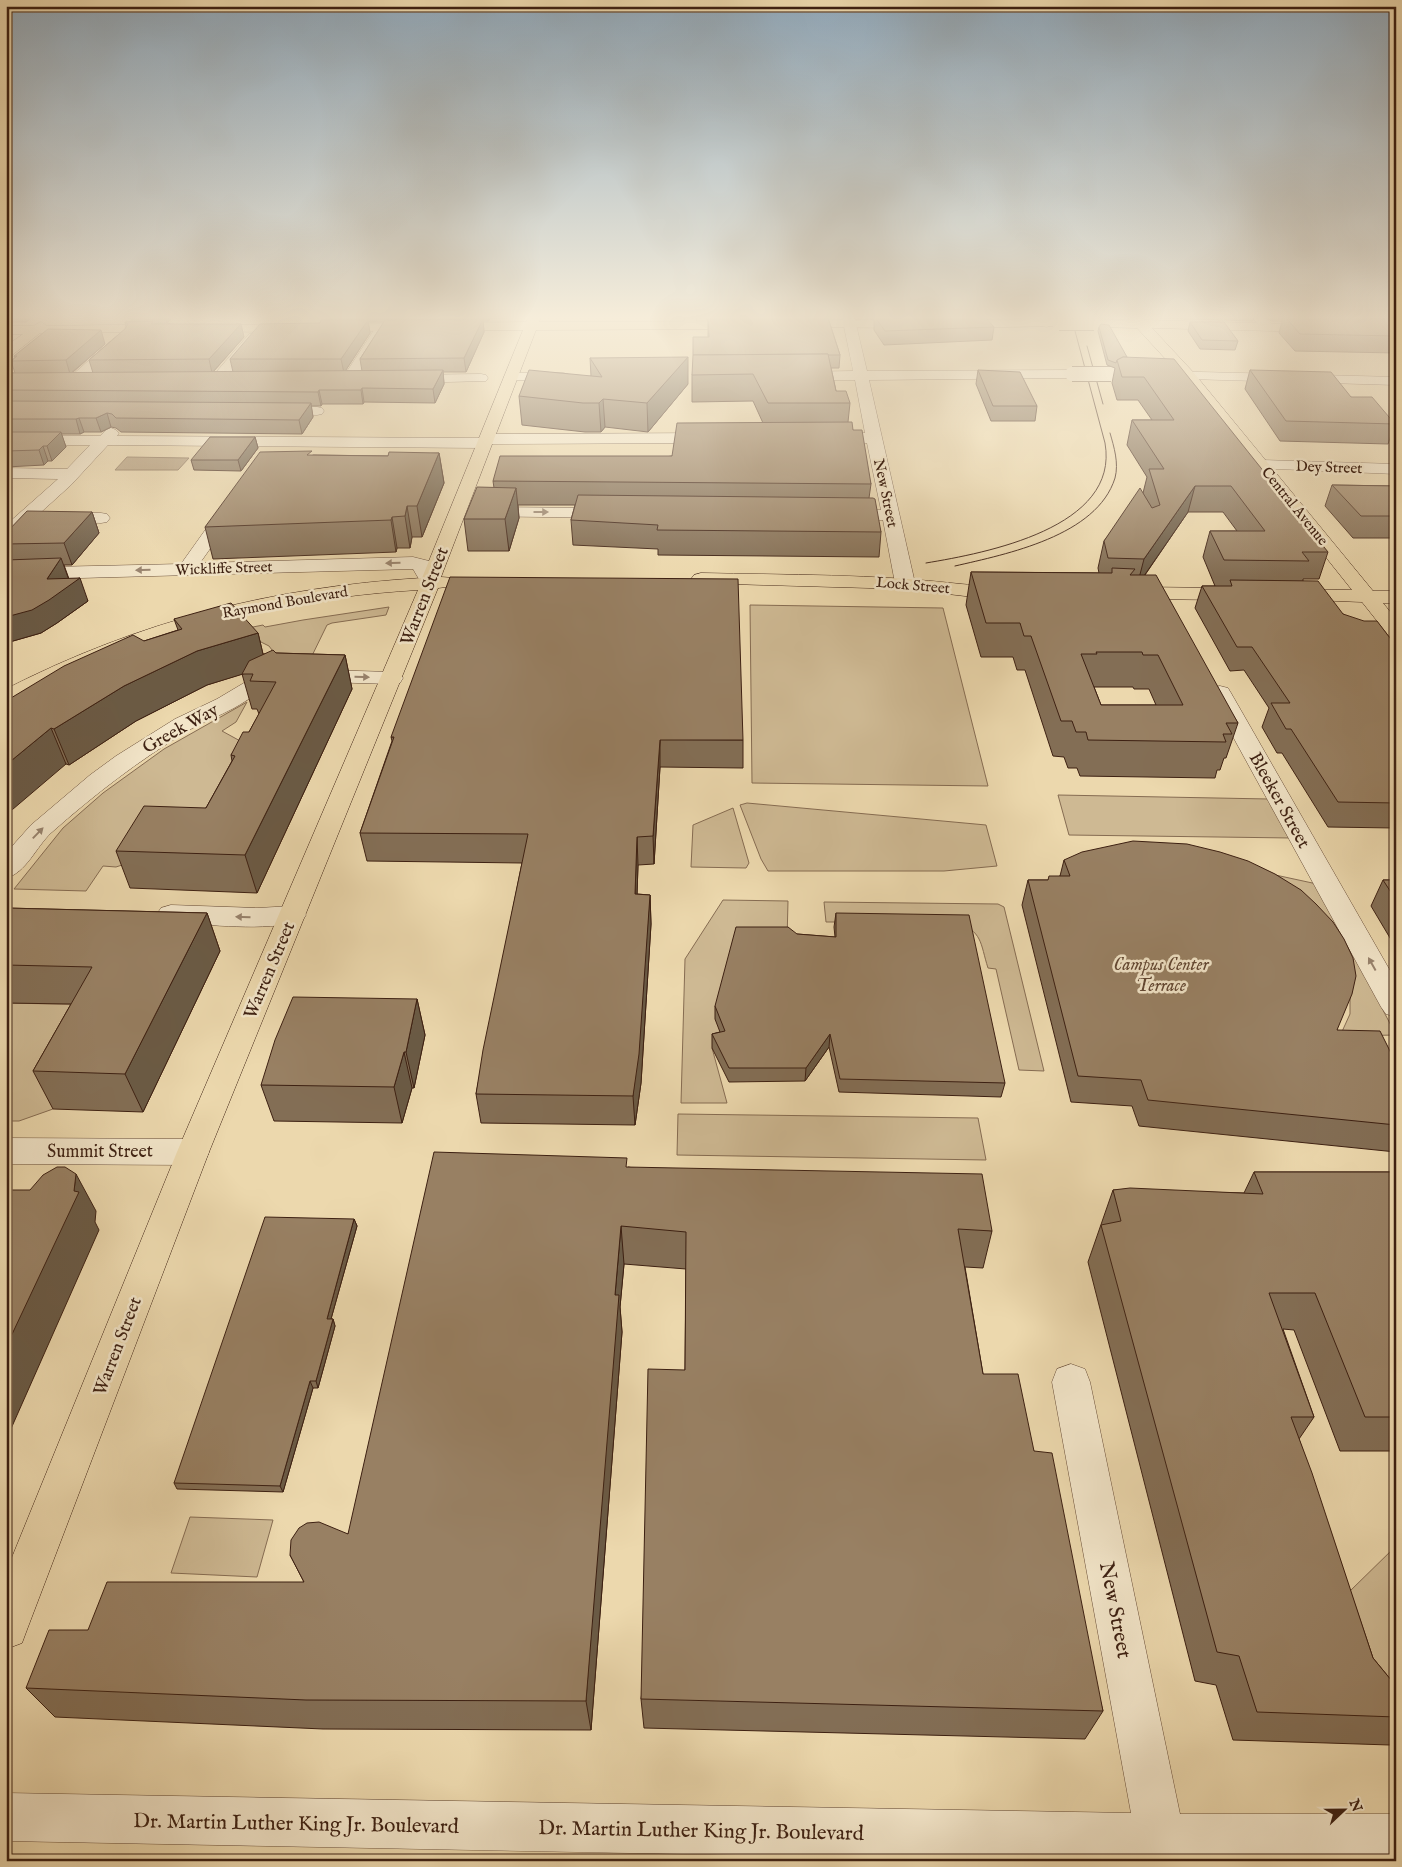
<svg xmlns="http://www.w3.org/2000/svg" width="1402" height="1867" font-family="'IM FELL English',serif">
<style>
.green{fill:#ceb993;stroke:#866c52}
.water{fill:#b09978;stroke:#82694f}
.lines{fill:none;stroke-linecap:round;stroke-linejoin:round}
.minor-casing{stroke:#694e39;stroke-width:1}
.major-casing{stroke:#3d2012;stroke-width:1}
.minor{fill:#f3e6ca;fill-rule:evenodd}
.major{fill:#ecd8ad;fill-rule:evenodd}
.tram{stroke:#3d2012;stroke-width:1}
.minor-bridge-casing{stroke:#694e39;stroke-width:16;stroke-linecap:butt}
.major-bridge-casing{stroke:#3d2012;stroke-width:16;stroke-linecap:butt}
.minor-bridge{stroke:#f3e6ca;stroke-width:14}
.major-bridge{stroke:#ecd8ad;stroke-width:14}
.wall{fill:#836e55;stroke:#3d2012;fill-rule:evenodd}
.shaded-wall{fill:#6a5a45;stroke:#3d2012}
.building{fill:#988063;stroke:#3d2012;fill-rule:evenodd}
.oneway{fill:#98836e}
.labels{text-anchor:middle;stroke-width:5;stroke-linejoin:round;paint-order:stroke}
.far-street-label{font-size:15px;fill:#3d2012;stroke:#f3e6ca}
.street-label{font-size:18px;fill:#3d2012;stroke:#f3e6ca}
.park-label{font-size:18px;font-style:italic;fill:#614632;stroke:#f3e6ca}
.near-street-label{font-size:21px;fill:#3d2012;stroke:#f3e6ca}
</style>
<rect width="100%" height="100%" fill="#ecd8ad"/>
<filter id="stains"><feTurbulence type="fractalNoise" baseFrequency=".004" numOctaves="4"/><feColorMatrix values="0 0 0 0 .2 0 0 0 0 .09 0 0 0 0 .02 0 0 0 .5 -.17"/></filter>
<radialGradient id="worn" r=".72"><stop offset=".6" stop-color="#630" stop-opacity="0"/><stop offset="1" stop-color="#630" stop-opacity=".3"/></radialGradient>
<g class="green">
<polygon points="750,605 943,608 988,786 752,783"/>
<polygon points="389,607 386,615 332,623 327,625 306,668 270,654 272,650 269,646 259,641 248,628 263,625 265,627 303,620"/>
<polygon points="247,702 236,722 222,731 253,748 204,812 122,865 116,867 103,866 86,891 14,889 63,828 103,793 164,749"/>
<polygon points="1058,795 1269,799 1291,838 1069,835"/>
<polygon points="747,803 986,825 997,866 944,871 768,871 761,859 740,805"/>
<polygon points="733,808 749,863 746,868 691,867 693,825"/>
<polygon points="1243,868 1317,884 1396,1035 1340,1036 1350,1014 1350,990"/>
<polygon points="723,900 788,901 787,941 725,1045 712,1048 727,1103 681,1103 685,959"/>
<path d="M824,902L998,904L1004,907L1044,1071L1019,1070L996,969L988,968C980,943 983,931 955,922H826Z"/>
<polygon points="6,1003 108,1005 53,1109 19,1121 6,1121"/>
<polygon points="678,1114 978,1118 986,1160 677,1155"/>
<polygon points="190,1517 273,1520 257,1577 171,1573"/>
<polygon points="1396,1546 1396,1746 1390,1745 1349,1592"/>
</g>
<polygon class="water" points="127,457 189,458 178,470 115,470"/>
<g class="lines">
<defs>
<g id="minor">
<polygon points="685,316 697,316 695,328 685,328 684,325"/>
<polygon points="842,316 854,316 867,371 1072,370 1077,371 1079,374 1077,377 1072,378 869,380 915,583 912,587 905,589 898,587 895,583 883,520 841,520 835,519 832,515 835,511 841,510 881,510 867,443 826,443 820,441 818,438 820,435 826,433 865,433 855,380 796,380 791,379 789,376 791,373 796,372 853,371"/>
<polygon points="1037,316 1049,316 1053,323 1047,327 1042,326"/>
<polygon points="1251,316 1264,316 1274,327 1273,330 1263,330"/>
<polygon points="381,326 388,330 356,379 354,382 344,382 342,379 376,327"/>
<polygon points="254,333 259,334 261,337 259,340 222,383 212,383 210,380 212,377 249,334"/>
<polygon points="118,338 125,342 123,345 80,383 70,383 68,380 70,377 113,339"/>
<polygon points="1160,371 1396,377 1396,385 1155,378 1153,375 1155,372"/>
<polygon points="511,373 563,373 568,374 570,377 568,380 563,381 506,380 504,377 506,374"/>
<polygon points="481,374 486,375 488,378 486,381 408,383 403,382 401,379 403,376 408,375"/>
<polygon points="275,407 317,407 322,408 324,411 322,414 317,415 270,414 268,411 270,408"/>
<polygon points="111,428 116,430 119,433 117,436 479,438 486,434 713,433 719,435 721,438 719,441 713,443 491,444 484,448 108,445 71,485 18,533 6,533 6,525 58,479 6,478 6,468 67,469 90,445 6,445 6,435 100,436 106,430"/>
<polygon points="1261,460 1396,464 1396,474 1255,468 1253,465 1255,462"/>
<polygon points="229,504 235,505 238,509 200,563 413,557 429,561 440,582 437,586 430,588 423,586 413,569 6,580 6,568 181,564 223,505"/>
<polygon points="481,507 611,508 617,509 620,513 617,517 611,518 475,516 472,512 475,508"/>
<polygon points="56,512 101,513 107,514 110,518 107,522 101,523 50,521 47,517 50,513"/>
<path d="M288,669L392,672L400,673L403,678L400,683L392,684L288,681C267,685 252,698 234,708C219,716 203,722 189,730C138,761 95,794 51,833C36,847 26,873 6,878V853L31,825L90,775L116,756L175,719L217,699L259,674Z"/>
<polygon points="1220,686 1228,688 1231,693 1396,981 1396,1017 1386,1014 1381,1007 1209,693 1212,688"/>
<path d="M171,905L258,908L292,906L302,909L306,915L302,921C263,932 211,924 171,923L161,920L157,914L161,908Z"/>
<polygon points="6,1138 193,1139 205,1143 209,1152 205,1161 193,1165 6,1164"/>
<polygon points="1071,1364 1085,1369 1090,1382 1180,1814 1396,1814 1396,1861 1049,1861 6,1841 6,1793 1131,1813 1052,1382 1057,1369"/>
</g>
<g id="major">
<path d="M529,316H541L539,322L745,321L751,325L745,329L536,330L441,577L455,578L458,582L455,586L438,588L209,1152L28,1627L22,1643L6,1649V1572L177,1152L418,590C316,596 216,616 119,652C98,660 77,670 57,680C41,688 24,700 6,704V689C139,621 273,587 422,578L523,330L203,332L198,331L197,328L198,325L526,322Z"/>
<polygon points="1127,316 1140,316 1144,320 1322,325 1323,328 1317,332 1152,328 1193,372 1373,591 1396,591 1396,603 1383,603 1396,619 1396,638 1389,636 1362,602 1285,599 1282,595 1285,591 1292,589 1352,590 1183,378 1137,328 1094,327 1088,323 1094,319 1130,320"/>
<polygon points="1059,319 1065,323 1064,326 953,328 947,324 953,320"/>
<polygon points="793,320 910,320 916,324 910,328 788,327 787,324"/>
<polygon points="41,322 47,326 163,324 169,328 163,332 40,333 11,356 6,357 6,346 23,334 6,334 6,326 33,326"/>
<path d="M701,573C788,575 875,574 961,584C978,586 997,584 1014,588L1017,592L1014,596L982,598L905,589L694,583L691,579L694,575Z"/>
<polygon points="1130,587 1237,588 1244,590 1247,594 1244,598 1237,600 1130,599 1123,597 1120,593 1123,589"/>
</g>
</defs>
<use href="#minor" class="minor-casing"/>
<use href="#major" class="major-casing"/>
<use href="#minor" class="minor"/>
<use href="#major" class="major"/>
<g class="tram">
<polyline points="1087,346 1103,404"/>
<path d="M926,563C986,553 1120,528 1105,443L1071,316"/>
<path d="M955,566C1007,554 1097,536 1115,478C1119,463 1114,447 1110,433"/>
</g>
<defs>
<polyline id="minor-bridge" points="1072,374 1111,374"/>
<polyline id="major-bridge" points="1059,323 1094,323"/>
</defs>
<use href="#minor-bridge" class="minor-bridge-casing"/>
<use href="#major-bridge" class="major-bridge-casing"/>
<use href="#minor-bridge" class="minor-bridge"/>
<use href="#major-bridge" class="major-bridge"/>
</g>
<g class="wall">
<polygon points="6,316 33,316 26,322 10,322"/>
<path d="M130,316H174L167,323L244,337L213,372H233L230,359L320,323L331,320L330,316H509L508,318H490L489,321H483L484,332L466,372H443L444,384L435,403L364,402L363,404H322L321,406H311L313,417L302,434L121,432L116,428L111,427L101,432H84L80,434H61L66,447L52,461H48L44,465L6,467V373H15L11,361L15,358L14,356L105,344L72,373H93L89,360L125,329L126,327L125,322H132ZM368,322H384L360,359L362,371H345L370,333Z"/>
<polygon points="707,316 831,316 831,318 828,318 840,355 839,368 831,368 836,391 850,403 848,422 853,430 871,484 869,498 881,532 879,557 658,555 658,549 573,545 571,520 575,505 518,505 519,518 509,551 468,551 464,519 494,488 493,481 672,456 763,423 753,401 692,402 692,375 708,337 708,320 707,320"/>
<polygon points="864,316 971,316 994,327 992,340 884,345 874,330 874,319 866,319"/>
<polygon points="1156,316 1254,316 1253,321 1159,318"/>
<polygon points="1265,316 1396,316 1396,353 1295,351 1279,333 1282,321 1271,321"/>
<polygon points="1190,322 1238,341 1235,350 1200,349 1188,331"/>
<path d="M1099,327L1127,357L1328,552L1319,579H1303V581L1343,614L1396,646V831L1394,828L1328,827L1282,753H1277L1262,727L1269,708L1244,670L1230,671L1195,608L1202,586H1215L1203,557L1210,531H1237L1223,512H1188L1145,575L1238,723L1226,758H1224L1220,770H1217L1215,778L1080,776L1077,768H1068L1064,757L1053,756L1025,670H1017L1013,657H981L966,605L971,572L1099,573L1098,568L1104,541L1143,493L1147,477L1127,445L1132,420H1152L1138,400H1117L1112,383L1115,368L1107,365L1098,331ZM1094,687H1133L1134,689H1149L1156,705H1101Z"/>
<polygon points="590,358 688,384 648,432 605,427 601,432 585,432 522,425 519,396 591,376"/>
<polygon points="978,370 1037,406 1035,421 991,421 976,384"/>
<polygon points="1250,370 1351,397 1395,424 1388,444 1280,441 1245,389"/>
<polygon points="255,437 258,448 241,471 194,470 191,460"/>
<polygon points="439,453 444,483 422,537 412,537 410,548 397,548 396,552 213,559 205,527 313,455 388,456"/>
<polygon points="1332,485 1396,486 1396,538 1353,538 1325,506"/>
<polygon points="92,512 99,533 72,565 64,565 69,579 88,601 57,623 41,633 6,643 6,533"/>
<polygon points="174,619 258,633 263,654 276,653 345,655 352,689 257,893 130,888 116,851 206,808 232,761 231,755 249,732 259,714 257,709 252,709 242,674 207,685 136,721 69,765 66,764 6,701 144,641 178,630"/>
<polygon points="391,737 743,740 743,768 660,767 654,864 638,865 637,894 650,895 651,924 641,1083 635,1125 481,1123 476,1094 522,863 367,861 360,833 392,741"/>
<polygon points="1064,860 1337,1030 1393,1057 1396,1057 1396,1152 1139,1126 1132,1106 1071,1102 1022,905 1028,880 1048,880 1060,876"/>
<polygon points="1383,880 1396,880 1396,948 1371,906"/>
<polygon points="6,908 207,913 220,951 143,1112 53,1109 33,1071 71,1004 6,1003"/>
<polygon points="836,913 1005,1083 1001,1097 839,1092 829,1047 805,1081 729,1082 712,1048 712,1034 720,1032 715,1019 715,1006 797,934 835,937 834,927"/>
<polygon points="417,999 425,1035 414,1088 412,1088 402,1123 274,1121 261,1085"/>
<polygon points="628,1167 992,1231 983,1268 965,1267 983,1374 1034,1451 1103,1711 1085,1739 644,1728 641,1699 685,1370 686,1269 624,1264 620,1307 622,1332 591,1730 323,1729 55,1717 26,1688 88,1630 304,1582 290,1555 348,1534"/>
<polygon points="1254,1172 1396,1172 1396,1451 1340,1451 1294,1330 1283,1329 1314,1417 1299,1439 1373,1658 1396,1686 1396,1741 1390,1745 1233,1740 1216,1685 1195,1681 1088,1262 1113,1190 1244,1193"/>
<polygon points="354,1219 357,1226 331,1319 333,1319 335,1326 318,1388 313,1388 283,1492 177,1489 174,1483"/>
</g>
<g class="shaded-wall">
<polygon points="6,316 8,316 10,322 6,324"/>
<polygon points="24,316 33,316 26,322"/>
<polygon points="165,316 174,316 167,323"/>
<polygon points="483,319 484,332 466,372 464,358"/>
<polygon points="368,320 370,333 344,373 341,359"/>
<polygon points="241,324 244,337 212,373 209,359"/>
<polygon points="101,330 105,344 70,374 66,360"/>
<polygon points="688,357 688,384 648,432 647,403"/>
<polygon points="443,370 444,384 435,403 433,389"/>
<polygon points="362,388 364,402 363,404 361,390"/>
<polygon points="319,390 322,404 321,406 318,392"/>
<polygon points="603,399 605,427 601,432 599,403"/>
<polygon points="311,403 313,417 302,434 299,420"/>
<polygon points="107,413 111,427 101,432 96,418"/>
<polygon points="79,418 84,432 80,434 76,419"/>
<polygon points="61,432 66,447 52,461 47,446"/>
<polygon points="255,437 258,448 241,471 238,460"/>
<polygon points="43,446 48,461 44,465 39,450"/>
<polygon points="439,453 444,483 422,537 417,506"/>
<polygon points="6,472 9,480 6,483"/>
<polygon points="1195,486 1188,512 1137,586 1144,559"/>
<polygon points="516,488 519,518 509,551 505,519"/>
<polygon points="407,506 412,537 410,548 405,516"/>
<polygon points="92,512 99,533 72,565 64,543"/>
<polygon points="392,517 397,548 396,552 391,520"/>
<polygon points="61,558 69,580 80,578 88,601 57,623 41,633 6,643 6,617 47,579"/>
<polygon points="258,633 266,667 207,685 136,721 69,765 54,729 124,686 197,651"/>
<polygon points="345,655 352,689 257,893 245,855"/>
<polygon points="51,728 66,764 6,815 6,765"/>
<polygon points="660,740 660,767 654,864 653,836"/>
<polygon points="637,837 638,865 636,923 635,894"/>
<polygon points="650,895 651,924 641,1083 635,1125 633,1096"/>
<polygon points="207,913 220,951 143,1112 125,1074"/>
<polygon points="417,999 425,1035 414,1088 406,1052"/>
<polygon points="830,1034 829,1047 805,1081 806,1068"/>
<polygon points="404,1052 412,1088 402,1123 394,1087"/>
<polygon points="76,1174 96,1211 95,1222 99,1230 6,1440 6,1347 74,1191"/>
<polygon points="354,1219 357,1226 329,1326 327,1319"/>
<polygon points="621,1226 624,1264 620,1307 622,1332 591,1730 586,1701 615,1295"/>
<polygon points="333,1319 335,1326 318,1388 316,1381"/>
<polygon points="310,1381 313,1388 283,1492 280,1486"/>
</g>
<g class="building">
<polygon points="984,316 994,327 885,331 875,317"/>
<polygon points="1284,316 1396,319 1396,336 1300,334"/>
<polygon points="708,318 828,318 840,355 828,355 828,354 693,355 693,337 709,337"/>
<polygon points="483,319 464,358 360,359 385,320"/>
<polygon points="321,320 368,320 341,359 230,359 260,324 320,323"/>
<polygon points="153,321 151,324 241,324 209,359 89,360 125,329 128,324 125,322"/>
<polygon points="1190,322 1224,322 1238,341 1202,340"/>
<polygon points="1101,324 1109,325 1127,357 1123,357 1117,360 1116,363 1108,360 1099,327"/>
<polygon points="48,329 101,330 66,360 11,361 17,356 14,356"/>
<polygon points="828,354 836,391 846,391 850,403 768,403 753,374 692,375 693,355"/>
<polygon points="688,357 647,403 603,399 599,403 583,403 519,396 529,370 602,377 590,358"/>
<polygon points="1123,357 1174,359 1328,552 1302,552 1309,561 1224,560 1210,531 1265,531 1231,486 1195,486 1144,559 1108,558 1104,541 1140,488 1152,508 1160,505 1149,469 1164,469 1132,420 1174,420 1144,377 1122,377 1117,360"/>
<polygon points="443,370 433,389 362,388 361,390 319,390 318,392 6,390 6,373"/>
<polygon points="978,370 1020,372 1037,406 993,406"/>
<polygon points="1250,370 1331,372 1351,397 1372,397 1395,424 1286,421"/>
<polygon points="6,401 311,403 299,420 116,418 112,414 107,413 96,418 79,418 76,419 6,419"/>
<polygon points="852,422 853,430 862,430 871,484 493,481 500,456 672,456 677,423"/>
<polygon points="6,432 61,432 47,446 43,446 39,450 6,451"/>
<polygon points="210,437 255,437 238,460 191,460"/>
<polygon points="312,451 307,455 388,456 389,452 439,453 417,506 407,506 405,516 392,517 391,520 205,527 260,452"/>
<polygon points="1332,485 1396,486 1396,516 1361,516"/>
<polygon points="477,487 516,488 505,519 464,519"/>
<polygon points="578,495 873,498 875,499 881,532 657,530 658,525 571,520"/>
<polygon points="27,511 92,512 64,543 6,544 6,533"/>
<polygon points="61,558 47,579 80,578 49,600 32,610 6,617 6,560"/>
<path d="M1112,568L1135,569L1130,575H1156L1238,723H1226L1232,734H1223L1226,742L1088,740L1086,732H1076L1072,721H1061L1031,636H1024L1020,623H986L971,572L1112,573ZM1096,652H1142L1143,655H1158L1183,705H1101L1081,654H1097Z"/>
<polygon points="450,577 738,579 743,740 660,740 653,836 637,837 635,894 650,895 639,1054 633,1096 476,1094 483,1050 528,834 360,833 394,737 391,737"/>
<polygon points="1230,580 1318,581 1343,614 1364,621 1377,621 1396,646 1396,803 1338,802 1291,729 1286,729 1271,703 1290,703 1252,647 1237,647 1202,586 1232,586"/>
<polygon points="231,603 258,633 197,651 124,686 54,729 51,728 6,765 6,701 64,666 133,635 144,641 182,629 174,619"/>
<polygon points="273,650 276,653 345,655 245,855 116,851 144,806 206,808 235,756 231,755 243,732 249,732 276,682 250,681 253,674 242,674 249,661"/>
<polygon points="1133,841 1187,844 1220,852 1248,861 1275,874 1301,890 1316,904 1333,922 1344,939 1353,958 1356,976 1352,994 1337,1030 1380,1031 1393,1057 1396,1057 1396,1125 1148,1100 1141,1080 1078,1076 1028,880 1048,880 1049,876 1070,876 1064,860 1082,852"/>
<polygon points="1383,880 1396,880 1396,900"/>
<polygon points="6,908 207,913 125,1074 33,1071 92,967 6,965"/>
<polygon points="836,913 969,915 1005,1083 840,1079 830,1034 806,1068 729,1068 712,1034 725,1031 715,1006 736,927 788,927 797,934 836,937"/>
<polygon points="293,997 417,999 406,1052 404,1052 394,1087 261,1085 275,1040"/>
<polygon points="434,1152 627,1158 626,1167 982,1174 992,1231 958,1229 983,1374 1018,1374 1034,1451 1052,1453 1103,1711 641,1699 648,1369 685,1370 686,1232 621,1226 615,1295 619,1295 586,1701 306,1700 26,1688 49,1630 88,1630 107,1582 304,1582 290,1555 291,1540 299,1528 307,1523 319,1522 348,1534"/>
<polygon points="57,1167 65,1167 76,1174 74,1191 79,1192 6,1347 6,1190 30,1190 43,1175"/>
<polygon points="1254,1172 1396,1172 1396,1417 1365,1417 1315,1293 1269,1293 1314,1417 1291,1417 1312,1473 1373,1658 1396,1686 1396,1717 1257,1712 1239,1656 1217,1652 1101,1225 1121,1221 1113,1190 1130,1188 1263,1194"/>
<polygon points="265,1217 354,1219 327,1319 333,1319 316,1381 310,1381 280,1486 174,1483"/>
</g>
<defs><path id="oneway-solid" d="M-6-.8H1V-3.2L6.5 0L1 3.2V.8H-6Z" transform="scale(1.25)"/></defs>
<g class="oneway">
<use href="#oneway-solid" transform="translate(541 512)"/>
<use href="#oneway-solid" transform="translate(393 563) rotate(178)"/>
<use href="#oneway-solid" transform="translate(143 570) rotate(179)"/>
<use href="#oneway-solid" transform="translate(362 677) rotate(2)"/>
<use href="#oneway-solid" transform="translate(38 833) rotate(-46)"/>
<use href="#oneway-solid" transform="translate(243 917) rotate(-178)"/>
<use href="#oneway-solid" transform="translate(1372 964) rotate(-119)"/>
</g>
<linearGradient id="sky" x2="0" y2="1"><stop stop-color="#91a9bb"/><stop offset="0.55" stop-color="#f6edda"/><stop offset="1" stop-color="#f6edda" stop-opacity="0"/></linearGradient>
<rect width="1402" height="577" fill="url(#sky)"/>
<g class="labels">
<g class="far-street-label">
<text transform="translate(1329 467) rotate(2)" y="5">Dey Street</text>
<text transform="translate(886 493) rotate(78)" y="5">New Street</text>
<text transform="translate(1295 506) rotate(51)" y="5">Central Avenue</text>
<text transform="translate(224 568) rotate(-2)" y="5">Wickliffe Street</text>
<text transform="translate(913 585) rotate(5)" y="5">Lock Street</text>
<text transform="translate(285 602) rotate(-10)" y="5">Raymond Boulevard</text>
</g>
<g class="street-label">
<text transform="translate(424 596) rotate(-69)" y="6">Warren Street</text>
<text transform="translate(180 728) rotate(-29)" y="6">Greek Way</text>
<text transform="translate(1280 800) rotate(61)" y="6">Bleeker Street</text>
<text transform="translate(269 970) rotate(-67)" y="6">Warren Street</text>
<text x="100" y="1157">Summit Street</text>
<text transform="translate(117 1346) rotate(-69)" y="6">Warren Street</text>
</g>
<g class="park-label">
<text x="1161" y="970">Campus Center<tspan x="1161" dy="21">Terrace</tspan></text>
</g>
<g class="near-street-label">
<text transform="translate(1116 1610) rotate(79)" y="7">New Street</text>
<text transform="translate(296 1823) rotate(1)" y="7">Dr. Martin Luther King Jr. Boulevard</text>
<text transform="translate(701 1830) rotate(1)" y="7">Dr. Martin Luther King Jr. Boulevard</text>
</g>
</g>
<rect width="1402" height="1867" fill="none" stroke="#ecd8ad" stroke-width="25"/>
<rect x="8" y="8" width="1387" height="1852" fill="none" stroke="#3d2012" stroke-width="2.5"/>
<rect x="12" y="12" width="1377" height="1842" fill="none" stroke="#3d2012"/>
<g transform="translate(1344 1810) rotate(68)" stroke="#f3e6ca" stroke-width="4" paint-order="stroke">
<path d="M0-4L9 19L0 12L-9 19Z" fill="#3d2012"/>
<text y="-8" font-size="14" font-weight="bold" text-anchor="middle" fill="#3d2012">N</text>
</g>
<rect width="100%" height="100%" filter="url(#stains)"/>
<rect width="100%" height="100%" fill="url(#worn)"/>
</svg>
